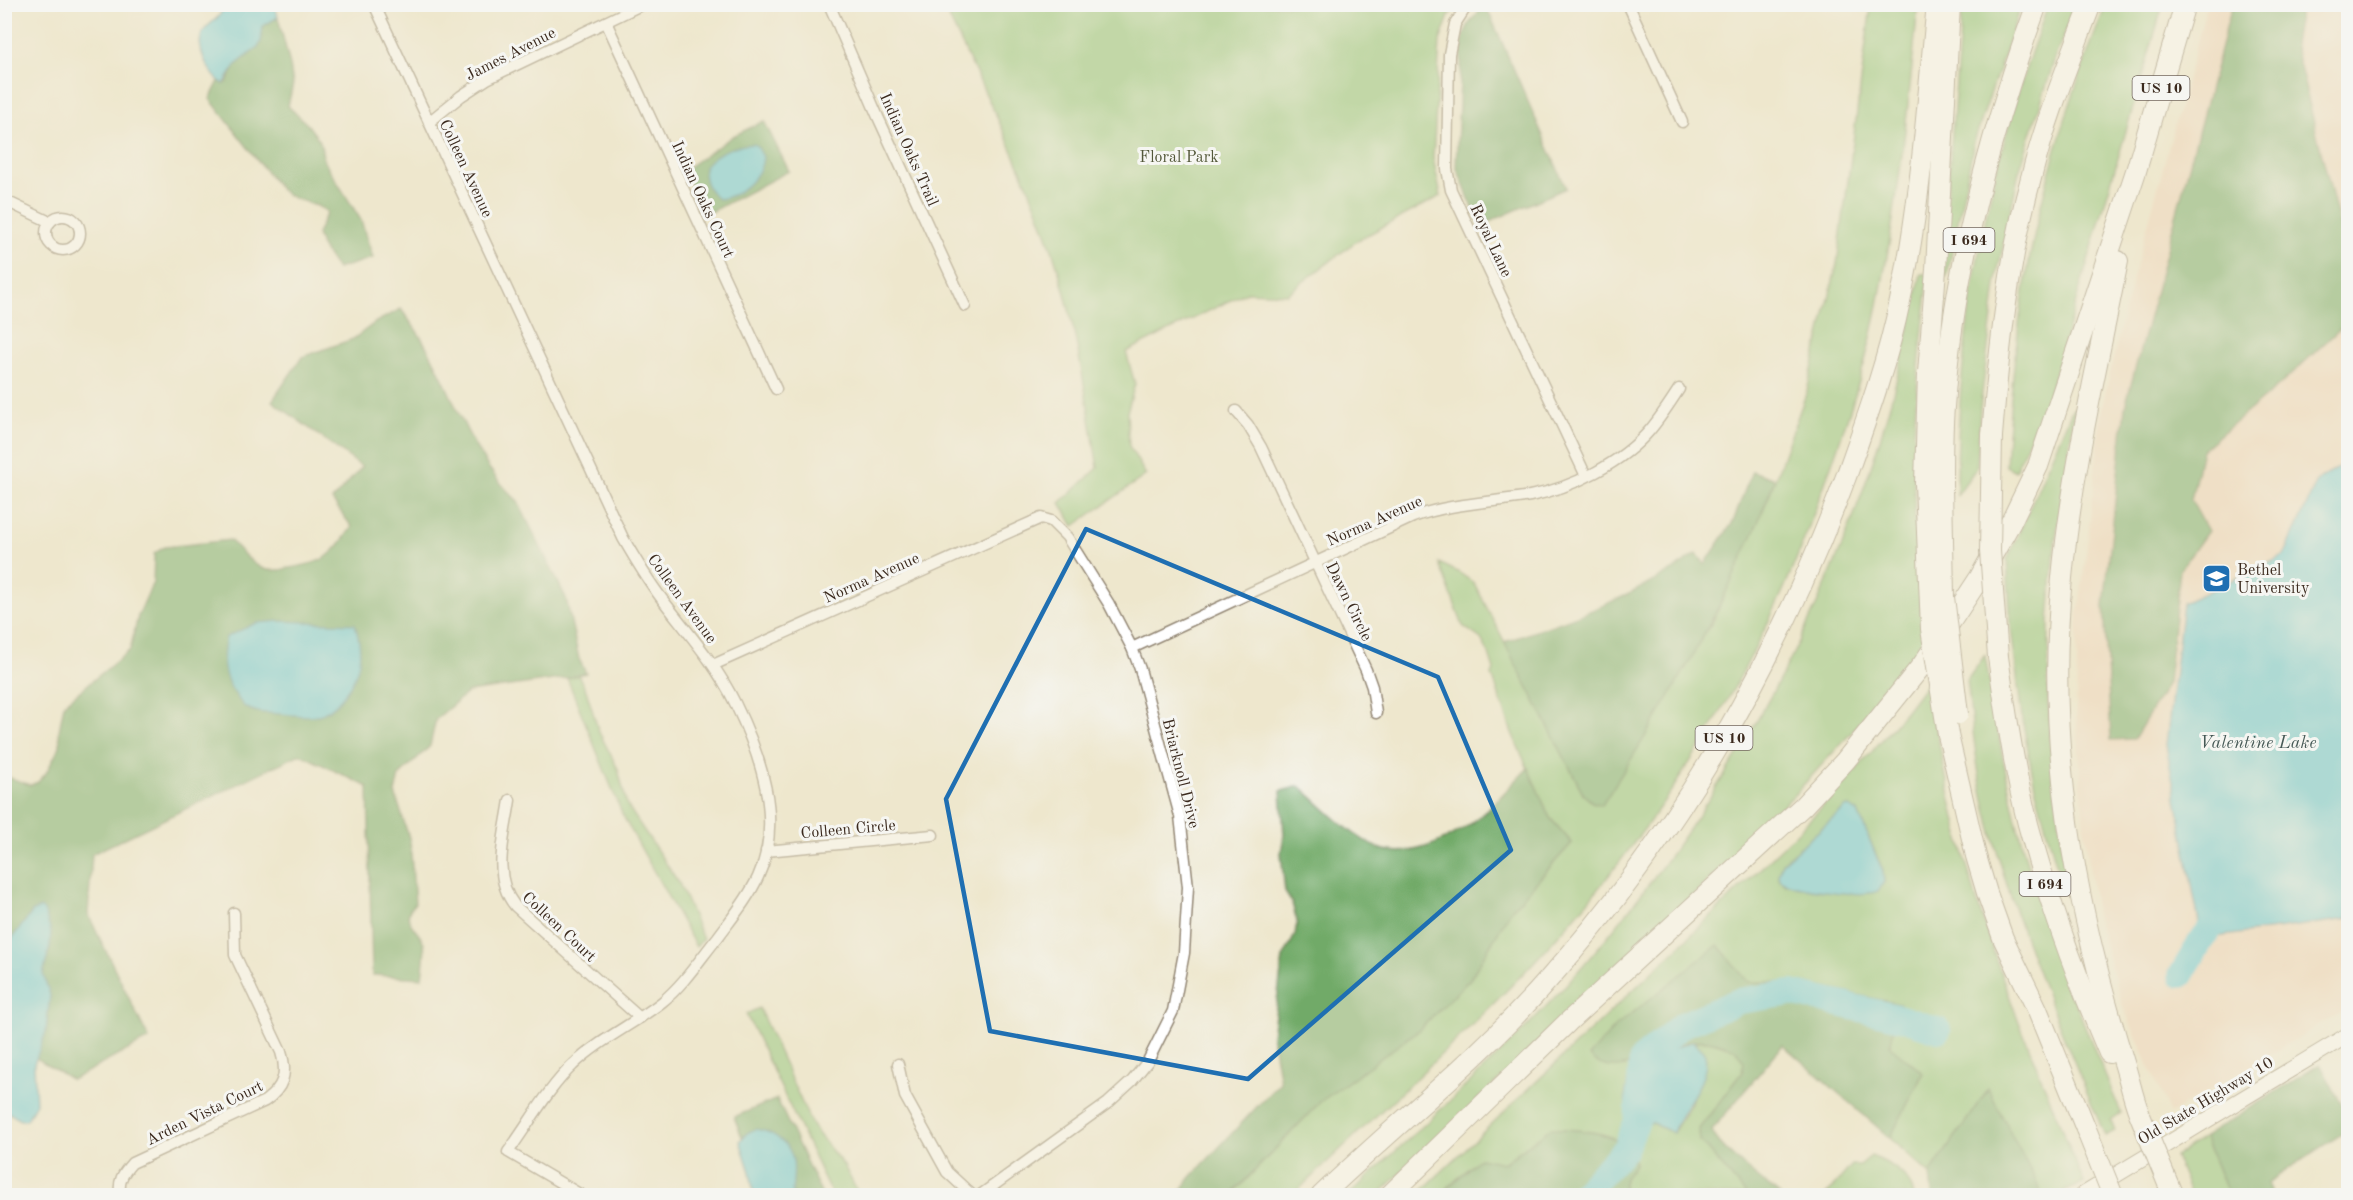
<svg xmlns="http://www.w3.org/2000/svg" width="2353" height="1200" font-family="'Old Standard TT',serif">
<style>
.built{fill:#f0d6bc}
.green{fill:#8cc478;stroke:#64774b;stroke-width:1.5;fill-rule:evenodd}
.forest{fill:#71aa68;stroke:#566a43;stroke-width:1.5}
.water{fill:#5ec8d9;stroke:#4c797c;stroke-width:1.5}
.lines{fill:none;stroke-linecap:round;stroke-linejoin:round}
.river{stroke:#5ec8d9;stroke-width:26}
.street-casing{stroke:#948876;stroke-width:13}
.secondary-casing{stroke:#948876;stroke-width:17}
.highway-casing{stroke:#948876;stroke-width:22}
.street{stroke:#fff;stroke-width:10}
.secondary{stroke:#fff;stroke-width:15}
.highway{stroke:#fff;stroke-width:20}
.highway-bridge-casing{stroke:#948876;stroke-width:22;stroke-linecap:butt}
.highway-bridge{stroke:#fff;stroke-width:20}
.marked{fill:none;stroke:#1f6fb2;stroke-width:4.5;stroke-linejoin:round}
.labels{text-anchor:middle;stroke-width:6;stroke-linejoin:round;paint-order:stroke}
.shield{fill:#f6f6f2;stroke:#73675e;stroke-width:1.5}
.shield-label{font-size:15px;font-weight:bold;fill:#3b2a1e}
.street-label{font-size:16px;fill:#3b2a1e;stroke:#f6f6f2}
.park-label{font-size:16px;fill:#535839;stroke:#f6f6f2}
.poi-label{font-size:16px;fill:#3b2a1e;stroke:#f6f6f2;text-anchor:start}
.water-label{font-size:18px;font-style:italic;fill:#465956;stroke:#f6f6f2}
</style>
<rect width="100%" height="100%" fill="#f6f6f2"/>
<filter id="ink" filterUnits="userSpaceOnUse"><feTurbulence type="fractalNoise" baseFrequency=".0167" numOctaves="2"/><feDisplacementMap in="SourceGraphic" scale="12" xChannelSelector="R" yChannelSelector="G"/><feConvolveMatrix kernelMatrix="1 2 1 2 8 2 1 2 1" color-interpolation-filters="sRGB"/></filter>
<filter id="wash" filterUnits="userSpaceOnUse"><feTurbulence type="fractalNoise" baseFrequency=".008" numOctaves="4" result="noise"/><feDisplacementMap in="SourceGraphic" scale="24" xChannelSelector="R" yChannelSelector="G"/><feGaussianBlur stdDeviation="1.35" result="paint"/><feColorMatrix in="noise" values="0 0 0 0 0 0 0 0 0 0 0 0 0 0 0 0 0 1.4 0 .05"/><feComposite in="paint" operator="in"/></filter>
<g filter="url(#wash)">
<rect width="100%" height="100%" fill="#eee7cd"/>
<polygon class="built" points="2207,5 2348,5 2348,1008 2170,1114 2123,1007 2096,915 2084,826 2076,711 2078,616 2088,540 2101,413 2124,312"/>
<g class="green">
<path d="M943,5H1457L1449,16L1440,41L1433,158L1441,196L1358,240L1287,294L1247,292L1126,352L1135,384L1127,412L1129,446L1146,475L1074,526L1060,503L1098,468C1087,403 1078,336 1059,272C1031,179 984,92 943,5Z"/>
<path d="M1871,5H1918C1908,114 1896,222 1873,329C1862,377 1846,423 1830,469C1815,511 1800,553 1782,593C1732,702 1666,808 1589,900C1500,1007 1392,1098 1293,1195L1231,1196L1320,1102L1419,1030L1470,979L1511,910L1572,843L1550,818L1512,733L1492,675L1494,670L1489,654L1481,639L1463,626L1439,563L1458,572L1474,583L1584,795L1592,802L1713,621L1769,496L1807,391L1837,264Z"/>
<polygon points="1962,5 2021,5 1974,142 1947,276 1941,275"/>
<path d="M2048,5H2076L2056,55L2019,172L1998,270L1980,409L1977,467L1957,495C1956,325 1989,163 2048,5Z"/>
<path d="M2106,5H2163L2048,397L2015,471L2006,466C2010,398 2016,330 2029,262C2045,174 2073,88 2106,5Z"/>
<path d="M1921,274H1929C1923,328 1916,383 1914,437C1912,506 1918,574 1924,642L1851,733L1795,794L1696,893L1378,1195L1348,1196C1420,1127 1497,1061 1564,987C1702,833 1810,654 1874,458C1894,397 1907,336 1921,274Z"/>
<polygon points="2075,408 2055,544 2049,623 2048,699 2052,768 2068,884 2062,886 2035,787 2022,718 2011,628 2007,560 2072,410"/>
<path d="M1985,655C1996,721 2007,788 2024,852C2049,942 2085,1027 2121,1113L2111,1120L2115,1131L2105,1136C2057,1019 2004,905 1980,780C1974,747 1971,713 1967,680Z"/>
<polygon points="578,675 586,690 599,732 618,769 627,805 679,883 703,939 696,947 623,816 567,678"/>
<path d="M1928,681C1940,752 1954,824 1975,894C2004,992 2045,1087 2084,1183L2057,1195H2043L1988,1089L1930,1174L1890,1138L1923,1074L1802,983L1748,982L1625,1066L1635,1063L1627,1083L1631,1120L1653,1123L1673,1133L1691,1103L1704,1053L1693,1041H1709L1735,1049L1744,1062L1742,1072L1699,1129L1700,1141L1747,1195H1622L1625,1178L1635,1164C1627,1129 1580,1131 1551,1128L1503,1163L1480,1158L1440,1195L1416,1196C1506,1110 1596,1025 1687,939C1772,858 1859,777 1928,681ZM1849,807L1858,812L1883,871L1884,882L1785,884L1778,878L1782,863L1845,808Z"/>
<polygon points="759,1008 813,1127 844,1166 859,1195 832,1195 746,1014"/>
<polygon points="2204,1137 2228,1195 2191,1195 2175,1156"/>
<path d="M1871,1156C1890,1163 1910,1174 1914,1195H1826L1852,1165H1860Z"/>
</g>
<g class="forest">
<polygon points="2232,5 2301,5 2294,43 2348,258 2348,315 2345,324 2281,384 2202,450 2191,500 2208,531 2180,570 2168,683 2134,739 2111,740 2104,606 2125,407"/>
<path d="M1486,6L1566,188L1480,226L1456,166L1462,40C1467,25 1473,16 1486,6Z"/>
<path d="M278,17L290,65L293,84L288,106L308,125L320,141L324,161L361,220L373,258L337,269L321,246L317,234L327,212C311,199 298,205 280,189L210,99L219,81L224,84L227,82L237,64L257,48L261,42L263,26Z"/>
<polygon points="764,121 789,171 705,215 684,170 733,136"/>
<path d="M401,309C408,319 416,329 422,339C454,391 469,458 517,500L566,598L579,659L586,673L567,678L468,692L436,719L430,746L399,776L395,793L410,841L415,903C398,921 418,927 424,944C426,953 423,968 422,978L372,975L368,787L300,754L92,854L88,914L149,1039L72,1080L36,1058L46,1032L50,996L43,974L50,947L33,911L5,947V776L30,785L38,782L46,773L60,746L59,731L64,704L130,650L138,616L153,582L154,554L164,547L230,540C239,549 250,563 262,568C270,572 281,570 289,568C327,562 331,557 352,527L332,500L362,467L272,401L302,357L353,339L376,322Z"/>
<path d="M1752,471L1775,479C1732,596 1669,701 1602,805L1592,802L1584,795L1504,642C1574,618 1636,597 1697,554L1705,564L1733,522Z"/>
<path d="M1528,768L1550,818L1572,843L1511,910L1470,979L1419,1030L1320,1102L1231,1195H1177L1191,1177L1280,1082L1272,1036L1283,958L1295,935L1297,921L1292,903L1285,892L1281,853L1284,835L1281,791L1300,786C1321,805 1353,838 1379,848C1407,860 1445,841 1469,825C1488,812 1511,785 1528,768Z"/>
<path d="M1718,945L1748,982L1802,983L1900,1004L1890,1046L1923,1073L1890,1138L1783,1045L1712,1130C1716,1147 1765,1183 1780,1195H1747L1700,1141L1699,1129L1742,1072L1744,1062L1735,1049C1722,1044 1708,1039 1694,1041C1662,1044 1617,1087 1589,1056L1616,1026Z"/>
<polygon points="2320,1064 2345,1110 2348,1130 2267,1183 2272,1195 2228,1195 2204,1137"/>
<polygon points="1988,1089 2043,1195 1932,1195 1930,1174"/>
<polygon points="777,1099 822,1195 792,1195 793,1160 748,1133 742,1137 734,1117"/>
<path d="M1551,1128C1580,1131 1627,1129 1635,1164L1625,1178L1622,1195H1440L1480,1158L1504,1163Z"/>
</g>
<g class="water">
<path d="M224,5H275L278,17L263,26L261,42L257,48L237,64L224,84C211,77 195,49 202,34C208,21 220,22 224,5Z"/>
<path d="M753,144L757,146L763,157C762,177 738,198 718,199C708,190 702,180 705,166C716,152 735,145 753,144Z"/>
<polygon points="2348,461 2348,919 2202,939 2166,745 2183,603 2284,556 2317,481"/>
<path d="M280,621L355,624C363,650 362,671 345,693C338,703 333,709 322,714C309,718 294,715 281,714C269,713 256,714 245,707C242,705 239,700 237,697C222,677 221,661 226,637L256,623Z"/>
<path d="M1849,807L1858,812L1883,872L1884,882L1878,891C1863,898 1794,889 1780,880L1778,875L1782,863L1845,808Z"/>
<polygon points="40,908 44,910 51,932 50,947 43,974 50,995 46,1032 34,1064 36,1103 27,1120 20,1120 5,1110 5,947 33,911"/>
<path d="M1693,1041C1697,1045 1703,1050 1705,1055C1712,1079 1679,1111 1673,1133L1653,1123L1631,1120C1620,1095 1627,1087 1635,1063Z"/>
<path d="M755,1129C772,1131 791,1143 793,1161C795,1172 792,1185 792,1195H754L750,1172L740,1141L747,1133Z"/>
</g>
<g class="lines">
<g class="river">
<polyline points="2181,975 2202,939 2223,912"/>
<polyline points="1581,1196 1625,1149 1637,1121 1642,1059 1682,1025 1739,1001 1791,993 1901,1018 1938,1030"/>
</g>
</g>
</g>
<g filter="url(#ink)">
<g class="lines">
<defs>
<g id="street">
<path d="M374,4L623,538C635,559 647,579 662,599C688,633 716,664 735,703C760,754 784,821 758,877C748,899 732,918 718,937C700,959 684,984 662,1002C634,1024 599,1040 573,1065C549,1087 528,1125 508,1152L583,1196"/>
<polyline points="829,4 878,117 965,306"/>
<polyline points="1468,4 1455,24 1449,54 1447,169 1451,190 1586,476"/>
<polyline points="1628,4 1682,122"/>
<polyline points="606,22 776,389"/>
<polyline points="429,122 461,96 487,79 643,4"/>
<polyline points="4,200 50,222"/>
<circle cx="63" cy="233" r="17"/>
<polyline points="1236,411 1248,425 1261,447 1366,670 1372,687 1376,713"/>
<path d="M1132,648L1413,517C1451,503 1490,503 1530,496C1572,488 1622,463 1650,430C1660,418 1670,403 1679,389"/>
<polyline points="713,665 1041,518 1051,521 1067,537 1109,604 1132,648 1140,669 1180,816 1188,887 1184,953 1173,1011 1148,1061 1132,1081 1108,1103 979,1196"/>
<path d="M510,800C505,836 491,876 515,906L640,1018"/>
<polyline points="766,851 933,835"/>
<polyline points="898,1064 905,1096 947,1172 973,1196"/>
<path d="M121,1196C117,1182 123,1173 132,1163L265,1101C283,1088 288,1074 281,1052L235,955L234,913"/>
</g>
<polyline id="secondary" points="2081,1196 2348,1035"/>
<g id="highway">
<path d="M2118,261C2097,367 2072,471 2062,578C2045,746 2075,906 2125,1066C2130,1082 2133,1098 2139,1113"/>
<path d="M1992,436C1999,350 2008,262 2031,178C2046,118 2069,62 2091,4"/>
<polyline points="1925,484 1928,373 1936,269 1950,4"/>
<path d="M1942,484C1942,458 1942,432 1944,407C1953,269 1990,133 2037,4"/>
<path d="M1998,657C2006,713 2014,769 2028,824C2049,903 2077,979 2109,1053"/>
<polyline points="1948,735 1976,856 1987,893 2003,938 2037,1009 2086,1129"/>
<path d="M1321,1196C1397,1123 1479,1059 1548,980C1682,830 1777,662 1847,474C1867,418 1888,360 1900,301C1921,204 1927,103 1937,4"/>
<polyline points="1389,1196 1568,1022 1803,806 1845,761 1923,664 1980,577 2011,522 2038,466 2136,171 2185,4"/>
</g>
</defs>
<use href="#street" class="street-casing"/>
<use href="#secondary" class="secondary-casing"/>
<use href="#highway" class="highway-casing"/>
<use href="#street" class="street"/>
<use href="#secondary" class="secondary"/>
<use href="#highway" class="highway"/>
<defs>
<g id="highway-bridge">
<polyline points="1992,436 1990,551 1998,657"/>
<polyline points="1925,484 1931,629 1948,735"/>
<polyline points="1942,484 1944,597 1958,714"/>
<polyline points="2139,1113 2173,1196"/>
<polyline points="2086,1129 2113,1196"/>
</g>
</defs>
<use href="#highway-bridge" class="highway-bridge-casing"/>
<use href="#highway-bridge" class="highway-bridge"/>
</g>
</g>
<path d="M0 0H2353V1200H0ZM1086,529L1438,677L1511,850L1248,1079L990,1031L946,799Z" fill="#eee7cd" fill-opacity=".55" fill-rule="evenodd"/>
<path class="marked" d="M1086,529L1438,677L1511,850L1248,1079L990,1031L946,799Z"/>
<defs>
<symbol id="university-square" viewBox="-11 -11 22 22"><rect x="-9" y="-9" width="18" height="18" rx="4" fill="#1f6fb2" stroke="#f6f6f2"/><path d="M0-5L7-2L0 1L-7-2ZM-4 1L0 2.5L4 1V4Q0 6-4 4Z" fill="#fff"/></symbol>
</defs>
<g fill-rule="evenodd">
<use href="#university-square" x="2200" y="562" width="33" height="33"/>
</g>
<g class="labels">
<g class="shield">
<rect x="2132.5" y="76" width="57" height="24" rx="4.5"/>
<rect x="1943.5" y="228" width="51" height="24" rx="4.5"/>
<rect x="1695.5" y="726" width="57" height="24" rx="4.5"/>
<rect x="2019.5" y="872" width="51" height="24" rx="4.5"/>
</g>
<g class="shield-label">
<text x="2161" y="93">US 10</text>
<text x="1969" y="245">I 694</text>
<text x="1724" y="743">US 10</text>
<text x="2045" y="889">I 694</text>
</g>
<g class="street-label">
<text transform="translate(510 53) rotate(-27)" y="6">James Avenue</text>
<text transform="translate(910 149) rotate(66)" y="6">Indian Oaks Trail</text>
<text transform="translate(467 168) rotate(65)" y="6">Colleen Avenue</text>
<text transform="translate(704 199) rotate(65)" y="6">Indian Oaks Court</text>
<text transform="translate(1492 240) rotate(65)" y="6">Royal Lane</text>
<text transform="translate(1374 520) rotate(-24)" y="6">Norma Avenue</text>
<text transform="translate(871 577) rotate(-24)" y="6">Norma Avenue</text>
<text transform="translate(683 598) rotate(54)" y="6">Colleen Avenue</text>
<text transform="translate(1350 601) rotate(64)" y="6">Dawn Circle</text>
<text transform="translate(1182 773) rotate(76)" y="6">Briarknoll Drive</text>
<text transform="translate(848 828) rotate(-5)" y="6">Colleen Circle</text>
<text transform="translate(560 926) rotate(43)" y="6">Colleen Court</text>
<text transform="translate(2205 1100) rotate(-31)" y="6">Old State Highway 10</text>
<text transform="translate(204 1112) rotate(-26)" y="6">Arden Vista Court</text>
</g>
<g class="park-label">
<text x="1179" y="162">Floral Park</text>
</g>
<g class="poi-label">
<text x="2237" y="575">Bethel<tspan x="2237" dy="18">University</tspan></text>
</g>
<g class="water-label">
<text x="2258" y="748">Valentine Lake</text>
</g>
</g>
<rect width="2353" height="1200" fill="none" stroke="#f6f6f2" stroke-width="24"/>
</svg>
